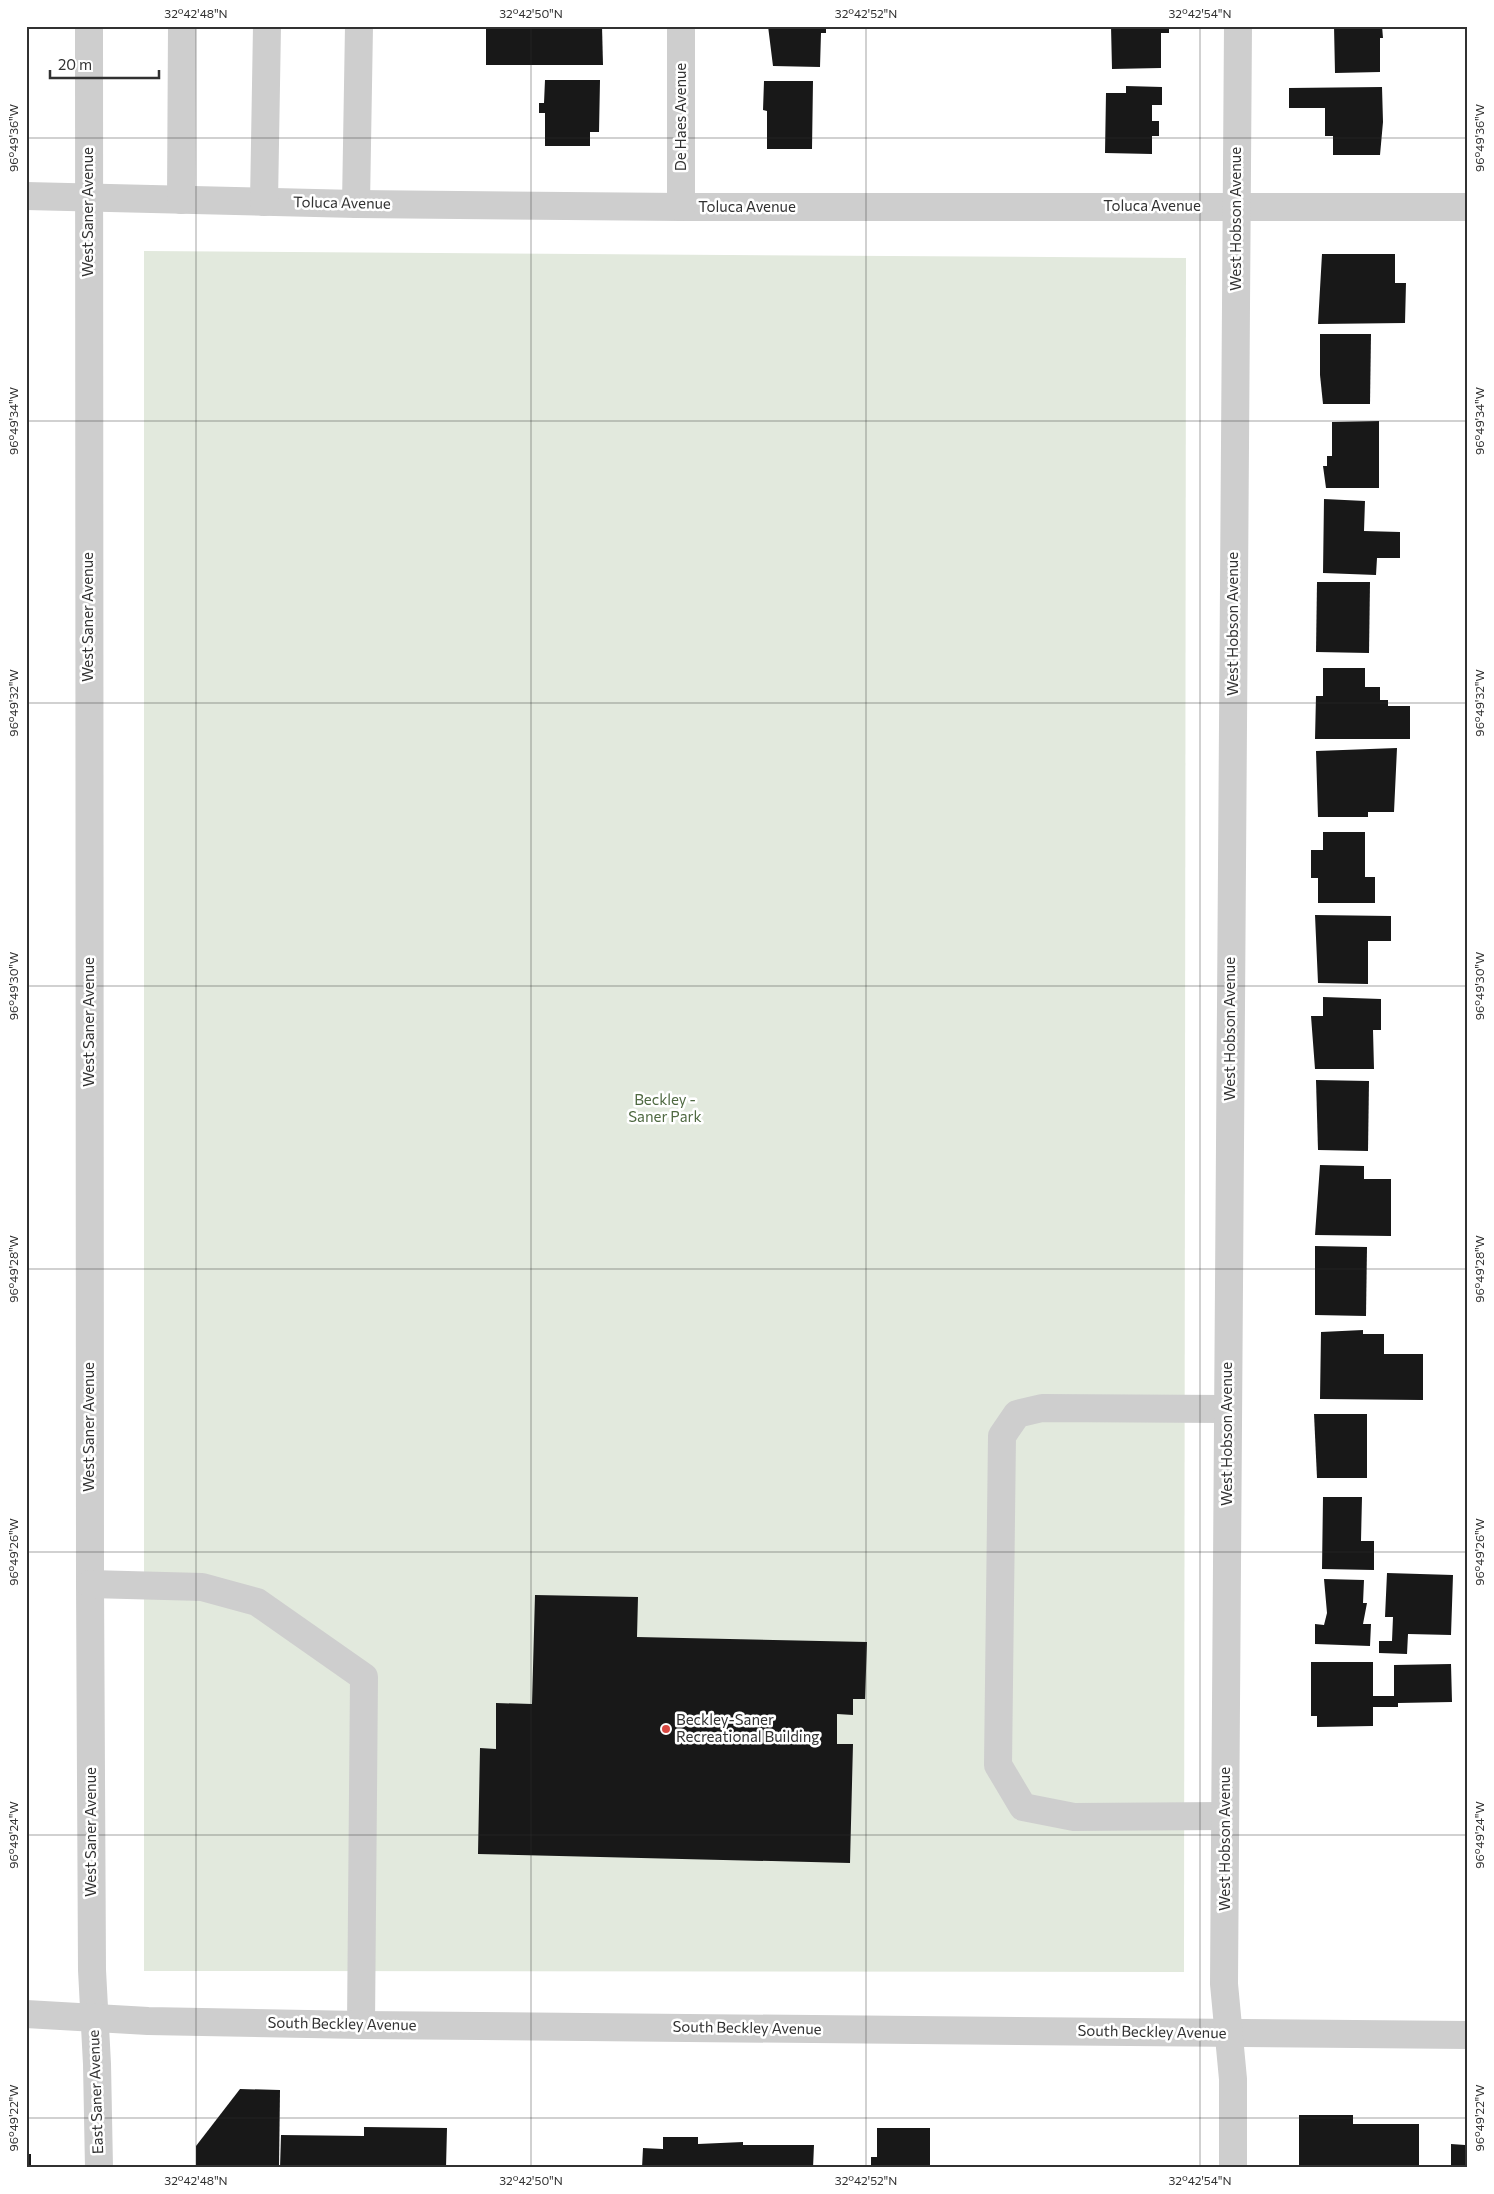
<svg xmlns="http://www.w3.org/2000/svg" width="1494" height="2194" font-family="Commissioner,sans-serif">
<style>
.green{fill:#e2e9dd}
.building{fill:#181818}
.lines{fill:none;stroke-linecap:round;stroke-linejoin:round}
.minor{stroke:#cecece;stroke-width:28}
.ticks{fill:none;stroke:#313131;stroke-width:1;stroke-opacity:0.45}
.poi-dot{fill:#d84842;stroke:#fff;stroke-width:2}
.labels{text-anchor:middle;stroke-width:5;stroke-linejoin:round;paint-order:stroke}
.street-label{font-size:15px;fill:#313131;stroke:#fff}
.park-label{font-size:15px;fill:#4f6941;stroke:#fff}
.poi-label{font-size:15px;fill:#313131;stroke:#fff;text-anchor:start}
.neatline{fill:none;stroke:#313131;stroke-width:2}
.ticks-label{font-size:12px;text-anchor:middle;fill:#313131}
</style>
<rect width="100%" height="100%" fill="#fff"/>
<polygon class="green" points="144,251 1186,258 1184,1972 144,1971"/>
<g class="building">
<polygon points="486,26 602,26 603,65 486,65"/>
<polygon points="768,26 826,26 826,33 821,33 820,67 773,66"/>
<polygon points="1111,26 1169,26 1169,33 1161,33 1161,68 1112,69"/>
<polygon points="1334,26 1382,26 1383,38 1380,38 1380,72 1335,73"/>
<polygon points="545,80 600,80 599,132 590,132 590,146 545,146 545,113 539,113 539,103 544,103"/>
<polygon points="764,81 813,81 812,149 767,149 767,111 763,110"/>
<polygon points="1126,86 1162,87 1162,105 1152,105 1152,121 1159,121 1159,136 1152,136 1152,154 1105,153 1106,93 1126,93"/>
<polygon points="1382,87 1383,122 1380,155 1333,155 1333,136 1325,136 1325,108 1289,108 1289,88"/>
<polygon points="1322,254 1395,254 1395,283 1406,283 1405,323 1318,324"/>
<polygon points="1320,334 1371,334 1370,404 1323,404 1320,375"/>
<polygon points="1379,421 1379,488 1326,488 1323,466 1327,466 1327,456 1332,456 1332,422"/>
<polygon points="1324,499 1365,501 1364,531 1400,532 1400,558 1377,558 1376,575 1323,573"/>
<polygon points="1317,582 1370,582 1369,653 1316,652"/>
<polygon points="1323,668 1365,668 1365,687 1380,687 1380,700 1388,700 1388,706 1410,706 1410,739 1315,739 1316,696 1323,696"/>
<polygon points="1397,748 1394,812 1368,812 1368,817 1318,817 1316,751"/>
<polygon points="1323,832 1365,832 1365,877 1375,877 1375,903 1318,903 1318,878 1311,878 1311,850 1323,850"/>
<polygon points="1315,915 1391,916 1391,941 1368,941 1368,984 1318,983"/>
<polygon points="1323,997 1381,999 1381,1030 1373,1030 1374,1069 1315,1069 1311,1016 1323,1016"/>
<polygon points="1316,1080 1369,1081 1368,1151 1318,1150"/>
<polygon points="1320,1165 1364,1166 1364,1179 1391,1179 1391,1236 1315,1235"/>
<polygon points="1315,1246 1367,1247 1366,1316 1315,1315"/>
<polygon points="1363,1330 1363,1334 1384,1334 1384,1354 1423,1354 1423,1400 1320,1399 1321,1332"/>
<polygon points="1314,1414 1367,1414 1367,1478 1317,1478"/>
<polygon points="1323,1497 1362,1497 1361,1541 1374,1541 1374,1570 1322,1569"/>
<polygon points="1387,1573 1453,1575 1451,1635 1408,1634 1407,1654 1379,1653 1379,1641 1392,1641 1393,1617 1385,1617"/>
<polygon points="1324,1579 1364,1580 1363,1603 1367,1603 1363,1624 1371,1624 1370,1646 1315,1644 1315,1624 1324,1625 1327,1613"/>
<polygon points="535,1595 638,1597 637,1637 867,1642 865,1699 853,1699 853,1715 837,1714 837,1744 853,1744 850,1863 478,1854 480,1748 496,1749 496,1703 532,1704"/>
<polygon points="1311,1662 1373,1662 1373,1696 1394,1696 1394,1665 1451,1664 1452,1702 1398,1703 1398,1707 1373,1707 1373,1726 1317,1727 1317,1716 1311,1716"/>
<polygon points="240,2089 280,2090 279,2168 196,2168 196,2146"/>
<polygon points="1299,2115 1353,2115 1353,2124 1419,2124 1419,2168 1299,2168"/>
<polygon points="364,2127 447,2128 446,2168 280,2168 281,2135 364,2136"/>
<polygon points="1465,2127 1468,2127 1468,2168 1451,2168 1451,2144 1465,2145"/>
<polygon points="877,2128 930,2128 930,2168 871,2168 871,2157 877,2157"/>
<polygon points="663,2137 698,2137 698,2144 743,2142 743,2145 814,2145 813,2168 642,2168 643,2148 663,2149"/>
<rect x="26" y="2154" width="5" height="14"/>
</g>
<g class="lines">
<g class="minor">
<polyline points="89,26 90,1584 92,1970 97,2064 99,2168"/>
<polyline points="26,196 356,204 681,207 1468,207"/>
<polyline points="181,200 182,26"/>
<polyline points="264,202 267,26"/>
<polyline points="356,204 359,26"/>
<polyline points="681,207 681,26"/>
<polyline points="90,1584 202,1587 257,1602 364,1677 361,2025"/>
<polyline points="1225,1816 1074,1817 1023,1807 998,1765 1002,1436 1017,1414 1042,1408 1227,1409"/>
<polyline points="26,2014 148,2021 361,2025 1468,2035"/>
<polyline points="1233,2168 1233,2079 1224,1984 1238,26"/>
</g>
</g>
<path class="ticks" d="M196,26V2168M531,26V2168M866,26V2168M1200,26V2168M26,138H1468M26,421H1468M26,703H1468M26,986H1468M26,1269H1468M26,1552H1468M26,1835H1468M26,2118H1468"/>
<circle class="poi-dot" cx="666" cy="1729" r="5"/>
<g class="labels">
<g class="street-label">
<text transform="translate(681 117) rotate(-90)" y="5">De Haes Avenue</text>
<text transform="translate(342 203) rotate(1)" y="5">Toluca Avenue</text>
<text x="1152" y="211">Toluca Avenue</text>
<text x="747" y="212">Toluca Avenue</text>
<text transform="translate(88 212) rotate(-90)" y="5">West Saner Avenue</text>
<text transform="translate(1236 219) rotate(-90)" y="5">West Hobson Avenue</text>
<text transform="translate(88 617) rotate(-90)" y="5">West Saner Avenue</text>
<text transform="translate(1233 624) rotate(-90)" y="5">West Hobson Avenue</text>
<text transform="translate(89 1022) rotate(-90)" y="5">West Saner Avenue</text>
<text transform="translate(1230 1029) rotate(-90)" y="5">West Hobson Avenue</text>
<text transform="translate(89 1427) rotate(-90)" y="5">West Saner Avenue</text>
<text transform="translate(1227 1434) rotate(-90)" y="5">West Hobson Avenue</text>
<text transform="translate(91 1832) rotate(-90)" y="5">West Saner Avenue</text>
<text transform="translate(1225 1839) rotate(-90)" y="5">West Hobson Avenue</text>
<text transform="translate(342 2024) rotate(1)" y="5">South Beckley Avenue</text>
<text transform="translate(747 2028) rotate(1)" y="5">South Beckley Avenue</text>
<text transform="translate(1152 2032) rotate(1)" y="5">South Beckley Avenue</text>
<text transform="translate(96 2092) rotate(-92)" y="5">East Saner Avenue</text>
</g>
<g class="park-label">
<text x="665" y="1105">Beckley -<tspan x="665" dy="17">Saner Park</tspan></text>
</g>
<g class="poi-label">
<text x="676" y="1725">Beckley-Saner<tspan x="676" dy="17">Recreational Building</tspan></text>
</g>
</g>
<rect width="1494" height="2194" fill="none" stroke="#ffffff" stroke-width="55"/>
<path d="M50 70v8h109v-8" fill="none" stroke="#313131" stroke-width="2.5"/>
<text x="58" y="70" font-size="15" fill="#313131" stroke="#ffffff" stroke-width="4" paint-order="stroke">20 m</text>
<rect x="28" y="28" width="1438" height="2138" class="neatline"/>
<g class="ticks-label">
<text x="196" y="18">32°42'48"N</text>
<text x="531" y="18">32°42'50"N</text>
<text x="866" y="18">32°42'52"N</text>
<text x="1200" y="18">32°42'54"N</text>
<text transform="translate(1480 138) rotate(-90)" y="4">96°49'36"W</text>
<text transform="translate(14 138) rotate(-90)" y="4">96°49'36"W</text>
<text transform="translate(1480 421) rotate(-90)" y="4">96°49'34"W</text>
<text transform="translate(14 421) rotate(-90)" y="4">96°49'34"W</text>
<text transform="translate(1480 703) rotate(-90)" y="4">96°49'32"W</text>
<text transform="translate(14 703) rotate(-90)" y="4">96°49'32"W</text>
<text transform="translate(1480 986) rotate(-90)" y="4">96°49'30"W</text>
<text transform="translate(14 986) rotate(-90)" y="4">96°49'30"W</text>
<text transform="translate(14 1269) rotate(-90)" y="4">96°49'28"W</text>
<text transform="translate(1480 1269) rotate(-90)" y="4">96°49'28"W</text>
<text transform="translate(1480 1552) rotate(-90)" y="4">96°49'26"W</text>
<text transform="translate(14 1552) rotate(-90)" y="4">96°49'26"W</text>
<text transform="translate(1480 1835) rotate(-90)" y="4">96°49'24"W</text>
<text transform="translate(14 1835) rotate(-90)" y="4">96°49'24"W</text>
<text transform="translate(1480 2118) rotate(-90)" y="4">96°49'22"W</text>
<text transform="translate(14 2118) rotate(-90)" y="4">96°49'22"W</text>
<text x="196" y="2185">32°42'48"N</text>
<text x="531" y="2185">32°42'50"N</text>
<text x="866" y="2185">32°42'52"N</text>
<text x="1200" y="2185">32°42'54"N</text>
</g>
</svg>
